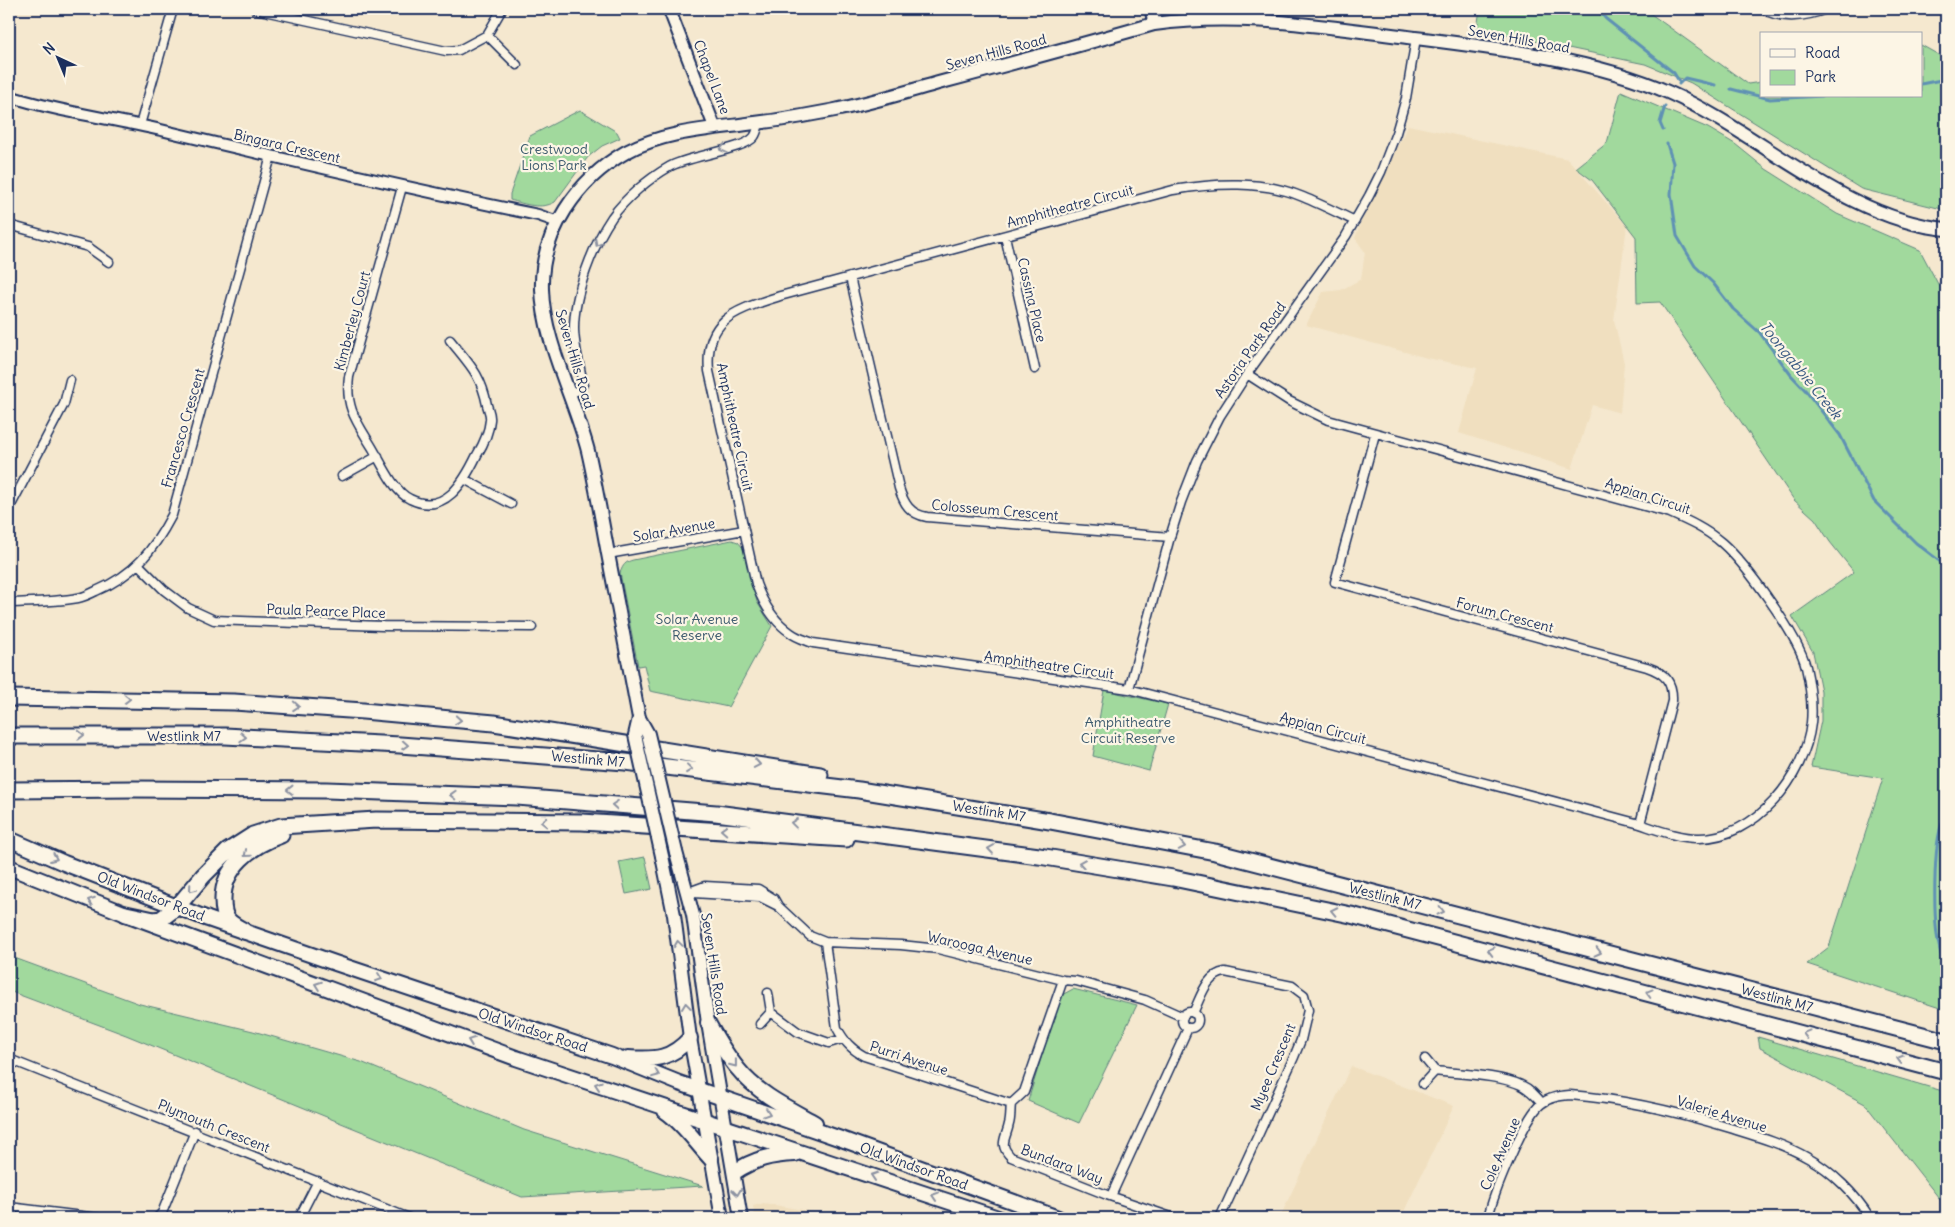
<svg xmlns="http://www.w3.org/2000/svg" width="1955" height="1227" font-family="Delius,sans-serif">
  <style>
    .built { fill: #f0dfbf }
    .green { fill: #a1d99d; stroke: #5e847e }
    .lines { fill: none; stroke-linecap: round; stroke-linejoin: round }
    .stream { stroke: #5f91b4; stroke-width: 3 }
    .minor-casing { stroke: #1b2f5e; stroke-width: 11 }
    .tertiary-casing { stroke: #1b2f5e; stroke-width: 14 }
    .secondary-casing { stroke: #1b2f5e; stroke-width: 15 }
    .primary-casing { stroke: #1b2f5e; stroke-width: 16 }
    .trunk-casing { stroke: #1b2f5e; stroke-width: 18 }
    .motorway-casing { stroke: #1b2f5e; stroke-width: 19 }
    .minor { stroke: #fcf5e5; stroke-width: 8 }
    .tertiary { stroke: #fcf5e5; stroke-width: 10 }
    .secondary { stroke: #fcf5e5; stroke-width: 11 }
    .primary { stroke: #fcf5e5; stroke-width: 12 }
    .trunk { stroke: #fcf5e5; stroke-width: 14 }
    .motorway { stroke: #fcf5e5; stroke-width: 15 }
    .primary-bridge-casing { stroke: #1b2f5e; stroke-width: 16; stroke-linecap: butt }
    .primary-bridge { stroke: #fcf5e5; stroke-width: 12 }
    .oneway { stroke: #8c92a2 }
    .labels { text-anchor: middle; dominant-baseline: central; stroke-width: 4.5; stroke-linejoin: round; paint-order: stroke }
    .street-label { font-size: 14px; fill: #1b2f5e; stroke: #fcf5e5 }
    .park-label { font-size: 14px; fill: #3c5a6e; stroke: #fcf5e5 }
    .water-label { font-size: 15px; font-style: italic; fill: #375882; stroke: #fcf5e5 }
  </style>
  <rect width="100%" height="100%" fill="#f5e8cf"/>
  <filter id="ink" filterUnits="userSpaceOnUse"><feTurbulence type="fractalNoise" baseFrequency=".02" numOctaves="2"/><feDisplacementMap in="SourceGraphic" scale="10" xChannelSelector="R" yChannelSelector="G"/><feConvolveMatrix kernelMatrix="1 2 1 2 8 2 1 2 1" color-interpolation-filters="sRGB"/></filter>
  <g filter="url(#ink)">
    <path class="built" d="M1408,125L1568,159L1627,226L1614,320L1624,363L1620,413L1592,405L1572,469L1459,433L1477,368L1427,358L1306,325L1323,292L1341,290L1361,279L1365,252L1355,238L1362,219Z
      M1351,1066L1454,1106L1401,1218H1277L1281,1215Z
      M764,1203L808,1211L836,1218H755L753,1206Z"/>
    <path class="green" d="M1480,9H1644L1748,84L1761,82V96H1921V45L1946,59V210L1861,189L1691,83L1645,64L1477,29Z
      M1621,91L1708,128L1735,144L1766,169L1837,214L1920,250L1938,284L1946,280V1010L1807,964L1829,947L1883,778L1811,767L1821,721V691L1813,652L1792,616L1854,572L1830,542L1815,519L1794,500L1660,302L1637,303L1636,237L1592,180L1576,168L1607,143Z
      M580,110L617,132L620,138L602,146L588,157L555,202C541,210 525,204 510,200V194L530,136Z
      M732,540L738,542L743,548L757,602L772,626L728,707L650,691L644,665L638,666L620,573C623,565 625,562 633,560Z
      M1104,690L1168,704L1149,771L1093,756Z
      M645,857L652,889L626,894L619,862Z
      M9,956L140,1004L253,1031L361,1062L524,1130L703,1186L522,1197L126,1035L9,991Z
      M1073,989L1137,1005L1079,1123L1028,1101L1060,996Z
      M1758,1037L1946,1092V1207L1865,1104L1760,1048Z"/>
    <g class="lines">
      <path class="stream" d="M1597,9L1606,19L1674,73L1680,83
        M1679,84L1685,78L1715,85
        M1921,84L1946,79
        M1731,89L1770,99L1822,96
        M1663,130L1660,123L1665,106
        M1667,144L1673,163L1671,194L1677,236L1695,266L1713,283L1733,309L1760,333L1791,375L1806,391L1840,435L1874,501L1916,543L1946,566
        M1946,816C1932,834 1934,911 1937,935C1939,948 1943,961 1946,974"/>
      <g class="minor-casing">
        <path id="minor" d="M255,9L446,51L459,50L487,35L502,9
          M1763,9C1782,20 1806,17 1826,9
          M487,35L517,65
          M9,112L12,97
          M140,125L173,9
          M402,187L349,377C345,408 357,422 372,447C381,462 394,492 410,499C445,516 464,482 477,455C483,445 489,432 490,420C491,415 488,409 487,405C481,374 469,364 450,340
          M9,225L88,247L109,262
          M1005,236L1035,369
          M850,277L899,488C904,504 910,514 927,517L1170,537
          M1247,374L1289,401L1328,420L1670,513C1688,521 1706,529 1722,543C1746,564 1799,637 1806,667C1810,685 1813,705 1811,723C1805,777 1755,839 1698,838C1678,838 1658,830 1640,824L1129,689L813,643C806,640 797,638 791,633C774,622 763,603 756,584L709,371C704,317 738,310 780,296L1173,190C1215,183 1262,180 1303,197C1320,204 1338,213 1355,221
          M570,393L580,390L583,384C580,366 574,346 574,328C574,294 593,245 612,217C626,198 648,179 669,167C687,156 744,150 754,137C757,133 758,127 759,123
          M1375,434L1335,582L1647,667C1665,673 1673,682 1672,701L1640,824
          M342,476L378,456
          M464,479L511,504
          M9,509L64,404L70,380
          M608,554L744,530
          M139,565L164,590L188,608L214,620L383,626L532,627
          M9,603C32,602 55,602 78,598C84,597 90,594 96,591C134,575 153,551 172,515L271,156
          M1129,689L1170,537L1181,502L1197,461L1220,416L1247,374L1346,236L1369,196L1381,172L1396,133L1406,98L1416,38
          M686,893L705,886L758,889L774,899L778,906L810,936L825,942L901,945L938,949L1063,980L1076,981L1145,1000L1183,1017
          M693,893L760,897L778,906
          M825,942L837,1028C844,1041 851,1049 864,1056L1011,1104
          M1063,980L1024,1092L1011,1104C1010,1110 1011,1118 1009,1124C1006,1139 998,1144 1011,1157L1107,1195L1174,1218
          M1182 1020a8 8 0 1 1 16 0a8 8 0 1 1-16 0Z
          M771,1012L798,1032L829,1043L842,1039
          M1193,1013C1201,997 1206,975 1225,972L1292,986L1304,995L1308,1010L1301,1040L1294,1057L1220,1218
          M760,1024L771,1012L768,993
          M9,1059L409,1218
          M1435,1071C1459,1074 1500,1075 1521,1085C1530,1089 1536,1096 1542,1103
          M1423,1084L1435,1071L1425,1059
          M1111,1196L1188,1028
          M9,1207L98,1218
          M157,1218L162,1213L195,1131
          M299,1218L318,1181
          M1488,1218C1493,1195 1524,1118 1541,1104C1549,1097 1560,1096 1570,1095C1624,1099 1678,1112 1730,1128C1756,1136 1784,1144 1808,1158C1832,1171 1856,1195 1870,1218"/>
      </g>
      <g class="tertiary-casing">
        <path id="tertiary" d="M9,96C58,112 110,118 161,130C286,160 412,189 538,215L558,222"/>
      </g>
      <g class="secondary-casing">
        <path id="secondary" d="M669,9L715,128
          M1151,9L1154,24"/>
      </g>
      <g class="primary-casing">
        <path id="primary" d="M639,718C629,665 619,612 609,559C602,522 596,486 588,451C575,400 543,340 542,289C540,233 578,179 626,152C664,131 712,129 755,123C782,120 809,115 835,110C871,103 906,92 942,82C1013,63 1084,44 1154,24C1237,12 1318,26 1400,36C1486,47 1592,58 1670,93C1760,133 1846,220 1946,229
          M676,852L693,915L708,1023L741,1218
          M662,856L674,915L690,1038L722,1218"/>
      </g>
      <g class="trunk-casing">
        <path id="trunk" d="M9,839L64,863L208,919L335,963L612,1056L679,1083L844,1140L1058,1218
          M9,867L126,914L516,1058L998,1218
          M708,1023C717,1039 726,1055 738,1069C758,1094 788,1108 815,1123
          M628,1058C656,1060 671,1059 690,1038
          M665,1111C683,1123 696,1143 711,1159
          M735,1172C754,1159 771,1155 795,1154"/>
      </g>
      <g class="motorway-casing">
        <path id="motorway" d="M9,698L234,702L363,711L494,723L820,775
          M9,736H225L400,745L625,762L859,790L1050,821L1215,852L1946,1041
          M9,790L134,789L327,790L517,797L716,813L1039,856L1173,878L1351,915L1946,1072
          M126,914L154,920L161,919L177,907L203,876L228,851L253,835L281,826L376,820L582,822L846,839
          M244,931C239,928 232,925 228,920C224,915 223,908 223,901C222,867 252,845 281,835"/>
      </g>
      <use href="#minor" class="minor"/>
      <use href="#tertiary" class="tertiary"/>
      <use href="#secondary" class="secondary"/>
      <use href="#primary" class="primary"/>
      <use href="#trunk" class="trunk"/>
      <use href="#motorway" class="motorway"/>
      <g class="primary-bridge-casing">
        <path id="primary-bridge" d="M639,718L635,735L662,856
          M639,718L648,734L676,852"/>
      </g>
      <use href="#primary-bridge" class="primary-bridge"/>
    </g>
    <defs><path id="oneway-chevron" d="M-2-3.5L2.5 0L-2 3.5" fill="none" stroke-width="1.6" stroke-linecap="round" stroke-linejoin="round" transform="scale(1.25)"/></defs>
    <g class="oneway">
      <use href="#oneway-chevron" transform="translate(723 149) rotate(166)"/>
      <use href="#oneway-chevron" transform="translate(598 243) rotate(118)"/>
      <use href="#oneway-chevron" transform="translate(127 699) rotate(1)"/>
      <use href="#oneway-chevron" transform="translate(296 706) rotate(4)"/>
      <use href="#oneway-chevron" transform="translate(458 720) rotate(5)"/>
      <use href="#oneway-chevron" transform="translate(81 735)"/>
      <use href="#oneway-chevron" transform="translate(243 737) rotate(3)"/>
      <use href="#oneway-chevron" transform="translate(405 745) rotate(4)"/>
      <use href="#oneway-chevron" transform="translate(757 764) rotate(10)"/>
      <use href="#oneway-chevron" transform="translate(689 769) rotate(6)"/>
      <use href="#oneway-chevron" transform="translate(290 790) rotate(-180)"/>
      <use href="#oneway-chevron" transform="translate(453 795) rotate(-178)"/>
      <use href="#oneway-chevron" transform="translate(615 805) rotate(-175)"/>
      <use href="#oneway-chevron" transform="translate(544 822) rotate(-179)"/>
      <use href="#oneway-chevron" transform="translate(794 823) rotate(-173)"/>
      <use href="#oneway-chevron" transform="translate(724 830) rotate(-177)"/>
      <use href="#oneway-chevron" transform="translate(1182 846) rotate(11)"/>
      <use href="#oneway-chevron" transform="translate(991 849) rotate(-172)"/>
      <use href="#oneway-chevron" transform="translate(247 854) rotate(140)"/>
      <use href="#oneway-chevron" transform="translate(54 858) rotate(23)"/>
      <use href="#oneway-chevron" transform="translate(1082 863) rotate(-171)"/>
      <use href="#oneway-chevron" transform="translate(192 889) rotate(130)"/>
      <use href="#oneway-chevron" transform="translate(91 901) rotate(-159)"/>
      <use href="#oneway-chevron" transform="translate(1334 911) rotate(-168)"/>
      <use href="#oneway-chevron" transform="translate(1441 911) rotate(14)"/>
      <use href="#oneway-chevron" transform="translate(678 944) rotate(-98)"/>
      <use href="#oneway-chevron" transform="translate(1491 951) rotate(-165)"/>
      <use href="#oneway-chevron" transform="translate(1598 952) rotate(14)"/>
      <use href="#oneway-chevron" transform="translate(379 978) rotate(19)"/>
      <use href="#oneway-chevron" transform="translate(318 985) rotate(-160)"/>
      <use href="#oneway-chevron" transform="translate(1649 993) rotate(-165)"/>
      <use href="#oneway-chevron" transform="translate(686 1006) rotate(-97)"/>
      <use href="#oneway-chevron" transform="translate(1806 1034) rotate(-165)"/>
      <use href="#oneway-chevron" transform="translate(471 1041) rotate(-159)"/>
      <use href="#oneway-chevron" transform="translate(1900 1059) rotate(-164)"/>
      <use href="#oneway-chevron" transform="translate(734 1064) rotate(52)"/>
      <use href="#oneway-chevron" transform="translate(656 1074) rotate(22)"/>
      <use href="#oneway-chevron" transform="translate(598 1085) rotate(-162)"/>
      <use href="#oneway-chevron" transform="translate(767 1113) rotate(19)"/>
      <use href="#oneway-chevron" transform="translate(874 1176) rotate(-162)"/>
      <use href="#oneway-chevron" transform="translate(737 1192) rotate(82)"/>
      <use href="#oneway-chevron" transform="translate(935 1196) rotate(-162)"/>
    </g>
  </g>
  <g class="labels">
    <g class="street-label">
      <text transform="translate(1519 39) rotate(10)">Seven Hills Road</text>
      <text transform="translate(996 52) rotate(-15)">Seven Hills Road</text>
      <text transform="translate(712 77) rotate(69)">Chapel Lane</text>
      <text transform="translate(287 146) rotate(13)">Bingara Crescent</text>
      <text transform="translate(1070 206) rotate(-15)">Amphitheatre Circuit</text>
      <text transform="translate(1032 300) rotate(77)">Cassina Place</text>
      <text transform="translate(352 321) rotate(-75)">Kimberley Court</text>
      <text transform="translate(1250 350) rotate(-55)">Astoria Park Road</text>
      <text transform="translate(575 359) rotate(73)">Seven Hills Road</text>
      <text transform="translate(735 427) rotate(78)">Amphitheatre Circuit</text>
      <text transform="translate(183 428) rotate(-74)">Francesco Crescent</text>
      <text transform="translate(1648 496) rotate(18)">Appian Circuit</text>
      <text transform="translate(995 510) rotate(5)">Colosseum Crescent</text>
      <text transform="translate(674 530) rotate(-10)">Solar Avenue</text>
      <text transform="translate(326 611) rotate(2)">Paula Pearce Place</text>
      <text transform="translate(1505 615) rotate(15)">Forum Crescent</text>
      <text transform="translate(1049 665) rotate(8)">Amphitheatre Circuit</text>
      <text transform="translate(1323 728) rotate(15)">Appian Circuit</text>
      <text x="184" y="736">Westlink M7</text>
      <text transform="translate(588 759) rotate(5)">Westlink M7</text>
      <text transform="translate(989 811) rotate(9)">Westlink M7</text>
      <text transform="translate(151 896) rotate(21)">Old Windsor Road</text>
      <text transform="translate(1385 896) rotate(14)">Westlink M7</text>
      <text transform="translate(980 948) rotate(13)">Warooga Avenue</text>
      <text transform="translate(714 964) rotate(81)">Seven Hills Road</text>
      <text transform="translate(1777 998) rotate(15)">Westlink M7</text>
      <text transform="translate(533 1030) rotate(18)">Old Windsor Road</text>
      <text transform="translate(909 1058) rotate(18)">Purri Avenue</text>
      <text transform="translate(1273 1067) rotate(-67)">Myee Crescent</text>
      <text transform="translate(1722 1114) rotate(17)">Valerie Avenue</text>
      <text transform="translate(214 1126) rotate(22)">Plymouth Crescent</text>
      <text transform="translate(1500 1154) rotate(-66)">Cole Avenue</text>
      <text transform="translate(1062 1164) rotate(21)">Bundara Way</text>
      <text transform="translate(914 1166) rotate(20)">Old Windsor Road</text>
    </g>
    <g class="park-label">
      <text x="554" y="149">Crestwood<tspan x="554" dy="16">Lions Park</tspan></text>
      <text x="697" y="619">Solar Avenue<tspan x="697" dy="16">Reserve</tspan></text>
      <text x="1128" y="722">Amphitheatre<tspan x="1128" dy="16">Circuit Reserve</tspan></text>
    </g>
    <g class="water-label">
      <text transform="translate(1801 370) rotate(51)">Toongabbie Creek</text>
    </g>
  </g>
  <rect width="1955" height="1227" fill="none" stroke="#fcf5e5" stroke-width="30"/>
  <rect x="15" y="15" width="1925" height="1197" fill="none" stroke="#1b2f5e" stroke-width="2" filter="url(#ink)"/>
  <rect x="1760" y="32" width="162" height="65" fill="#fcf5e5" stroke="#a2a6af"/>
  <rect x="1770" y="49" width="25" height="8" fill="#fcf5e5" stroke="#a2a6af"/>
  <text x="1805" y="58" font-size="15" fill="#1b2f5e">Road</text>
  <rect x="1770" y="70" width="25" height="15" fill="#a1d99d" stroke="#a2a6af"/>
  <text x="1805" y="82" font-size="15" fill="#1b2f5e">Park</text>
  <g transform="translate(58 58) rotate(316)" stroke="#fcf5e5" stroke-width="4" paint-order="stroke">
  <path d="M0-4L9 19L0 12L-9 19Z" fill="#1b2f5e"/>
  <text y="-8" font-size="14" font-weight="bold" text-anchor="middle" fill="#1b2f5e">N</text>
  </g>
</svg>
